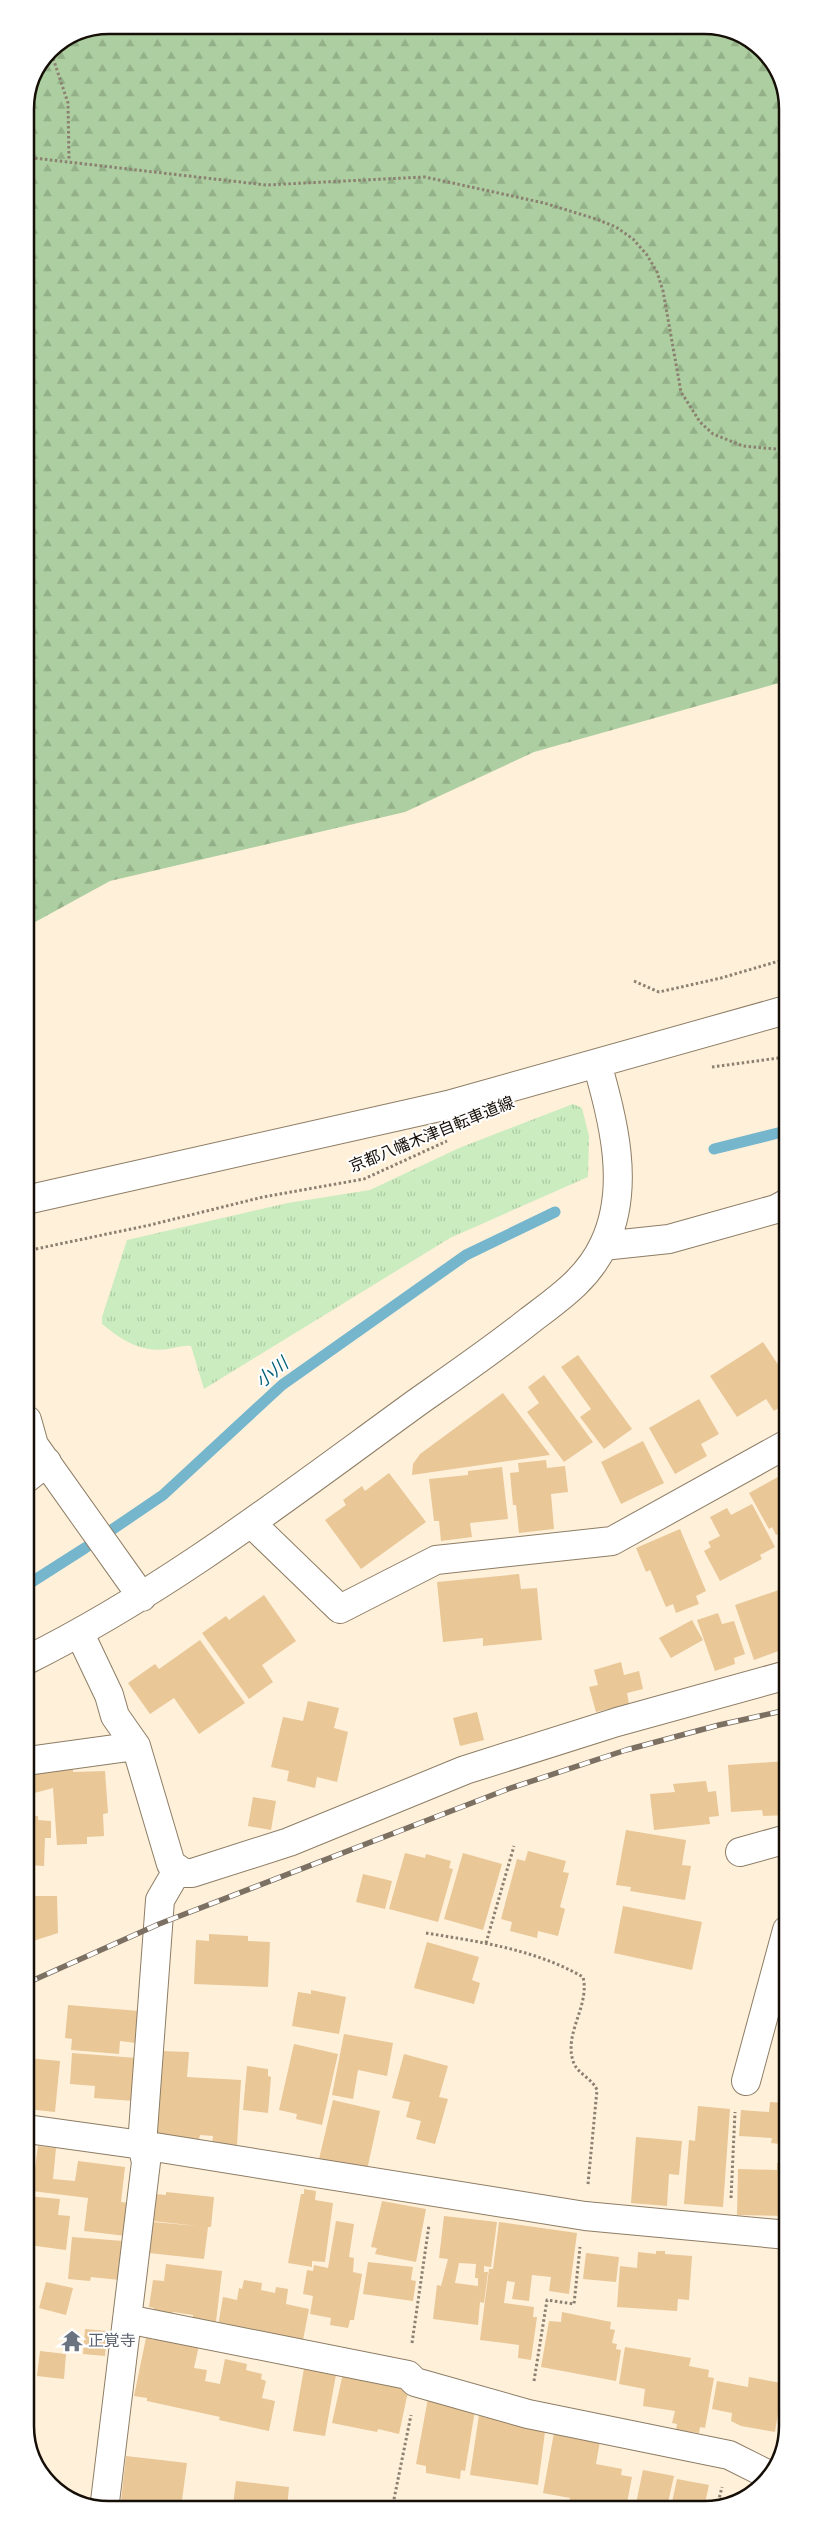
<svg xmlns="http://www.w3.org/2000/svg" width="813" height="2535" font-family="'Sofia Sans Condensed','Noto Sans JP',sans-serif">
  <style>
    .grass { fill: url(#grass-tufts) }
    .forest { fill: url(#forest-firs) }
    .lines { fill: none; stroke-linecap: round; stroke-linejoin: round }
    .stream { stroke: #75b6cc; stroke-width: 11 }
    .building { fill: #e9c797; fill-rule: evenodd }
    .street-casing { stroke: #8d7d65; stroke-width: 30 }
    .path { stroke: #8b8071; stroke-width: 3; stroke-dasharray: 2.5 2.5; stroke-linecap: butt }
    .street { stroke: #fff; stroke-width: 28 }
    .rail-casing { stroke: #7b7062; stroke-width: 5.5 }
    .rail { stroke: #fff; stroke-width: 4; stroke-dasharray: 11; stroke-linecap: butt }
    .labels { text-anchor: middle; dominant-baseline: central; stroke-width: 4; stroke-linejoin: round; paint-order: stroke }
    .street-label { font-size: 16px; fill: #160f07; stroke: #fff }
    .worship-label { font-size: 16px; fill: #5b616d; stroke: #fff; text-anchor: start }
    .water-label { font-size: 18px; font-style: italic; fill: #046178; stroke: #fff }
    .rim { fill: none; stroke: #160f07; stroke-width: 2.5 }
  </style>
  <defs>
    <pattern id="grass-tufts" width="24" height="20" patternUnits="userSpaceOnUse" patternTransform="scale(1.25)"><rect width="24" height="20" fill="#caecbe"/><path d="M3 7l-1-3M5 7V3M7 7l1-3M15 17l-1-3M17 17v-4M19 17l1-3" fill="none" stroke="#adc9a2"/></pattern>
    <pattern id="forest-firs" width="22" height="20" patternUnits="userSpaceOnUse" patternTransform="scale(1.25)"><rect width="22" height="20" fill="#accea0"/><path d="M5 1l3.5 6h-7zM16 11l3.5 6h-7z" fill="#93b088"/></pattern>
  </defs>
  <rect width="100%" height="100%" fill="#fff0da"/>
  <path class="grass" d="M573,1104L582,1108L589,1136L588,1177L450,1238L204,1389L191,1346C182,1345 176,1348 168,1349C140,1353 122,1340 102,1324V1317L127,1240L288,1203L370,1190L459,1148Z"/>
  <path class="forest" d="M710,25L759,45L785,87L786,681L534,752L405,812L110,881L26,927L25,103L50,49L77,31Z"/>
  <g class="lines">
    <path class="stream" d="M714,1149L786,1131
      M27,1585L85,1548L163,1495L282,1385L466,1255L555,1212"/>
  </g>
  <path class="building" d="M763,1342L787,1378V1402L774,1411L766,1399L737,1417L710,1376Z
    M578,1355L632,1429L604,1449L580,1417L591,1409L561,1367Z
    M544,1375L593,1442L564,1462L527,1412L539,1403L528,1387Z
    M503,1393L550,1455L412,1475L413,1464L420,1454Z
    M699,1399L719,1434L701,1444L707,1456L675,1474L649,1428Z
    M643,1441L664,1483L621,1504L601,1462Z
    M546,1460L547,1468L565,1466L568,1492L551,1494L554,1529L519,1533L516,1505H513L510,1473L519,1472L518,1463Z
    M502,1467L508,1519L470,1523L472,1537L441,1541L439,1521H434L429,1479L468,1475V1471Z
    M787,1472V1529L776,1535L772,1527L769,1529L749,1493Z
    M389,1473L426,1522L361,1569L325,1520L346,1505L343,1500L362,1486L365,1491Z
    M752,1504L775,1547L760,1555L762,1559L720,1581L704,1551L711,1547L708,1542L720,1536L710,1517L727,1508L731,1515Z
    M680,1529L706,1591L696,1596L699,1604L676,1613L673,1604L666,1607L650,1570L646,1572L636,1548Z
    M519,1574L521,1589L537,1588L542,1640L483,1646V1638L443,1642L437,1582Z
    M779,1590L787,1612L784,1616L787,1625V1648L754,1660L735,1605Z
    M264,1595L296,1641L262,1665L273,1682L249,1699L202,1633L226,1616L229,1620Z
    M718,1613L722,1624L734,1621L745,1654L734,1658L735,1664L715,1671L697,1620Z
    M692,1620L703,1640L671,1658L659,1638Z
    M200,1640L245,1703L199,1734L174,1698L150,1714L128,1683L155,1664L159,1669Z
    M621,1662L624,1675L639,1671L643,1689L627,1693L629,1704L596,1712L589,1687L598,1685L594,1670Z
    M308,1701L339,1708L334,1728L348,1732L337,1782L317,1777L315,1788L287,1781L289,1771L271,1767L283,1717L303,1721Z
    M477,1712L484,1740L460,1746L453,1718Z
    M787,1761V1815L763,1816L762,1810L731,1812L728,1765Z
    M73,1769V1772L105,1771L108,1813L103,1814L104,1836L87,1837V1844L57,1845L53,1788L27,1795V1775Z
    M706,1781L708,1792L716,1791L719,1816L709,1817L710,1824L654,1830L650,1794L675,1792L673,1784Z
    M253,1797L276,1801L271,1830L248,1826Z
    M27,1816H38V1820L51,1821V1838H45L44,1866L27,1865Z
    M626,1830L686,1840L682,1865L691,1866L685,1900L630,1891L631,1887L616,1885Z
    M528,1851L566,1861L563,1872L569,1873L560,1907L565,1909L558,1936L538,1931L537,1938L510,1931L512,1922L501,1919L517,1859L525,1861Z
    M405,1853L425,1858L426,1854L451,1861L449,1868L453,1869L438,1922L389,1909Z
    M463,1853L502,1864L483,1930L444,1919Z
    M363,1874L392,1881L385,1909L356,1902Z
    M27,1896H57L58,1933L27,1943Z
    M623,1906L702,1922L692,1970L614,1953Z
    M209,1934L248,1936V1941L270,1942L268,1987L194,1984L196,1940L209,1941Z
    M427,1942L479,1957L472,1980L480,1983L474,2004L414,1988Z
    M311,1990L346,1997L339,2034L292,2026L298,1992L311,1994Z
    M68,2005L139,2011L136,2043L120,2041L119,2054L71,2050L72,2039L65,2038Z
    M344,2034L393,2043L387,2076L358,2070L353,2099L332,2095Z
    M294,2044L338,2054L322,2125L296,2119L297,2114L279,2110Z
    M161,2051L189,2052L187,2077L241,2080L237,2145L212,2143L213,2136L200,2135L199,2139L155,2136Z
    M72,2053L137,2058L134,2101L94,2098L95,2086L70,2084Z
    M404,2054L448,2066L439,2097L448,2099L435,2144L416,2139L421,2121L406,2117L410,2102L392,2098Z
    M28,2058L60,2061L55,2112L27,2109Z
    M247,2066L268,2069V2076L271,2077L268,2113L243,2110Z
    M333,2100L380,2111L367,2170L319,2159Z
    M770,2102L788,2103V2145L771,2143L772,2138L739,2136L741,2110L769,2112Z
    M698,2106L730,2109L723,2207L684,2204L689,2140L695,2141Z
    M636,2137L682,2141L679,2175L669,2174L667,2206L631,2203Z
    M38,2146L56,2148L53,2179L75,2181L78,2161L125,2167L121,2202L130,2203L126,2236L84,2231L88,2198L32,2191Z
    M777,2163H788V2216L737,2215L738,2169L777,2170Z
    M304,2189L316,2191L315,2200L333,2203L325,2262L312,2261V2267L288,2263L301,2194H304Z
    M166,2192L214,2197L211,2227H208L204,2259L149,2253L152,2222L199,2226L152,2221L155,2194L166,2195Z
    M27,2196L60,2199L58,2215L70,2216L66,2250L28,2245Z
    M382,2201L426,2209L416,2262L375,2254L377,2248L371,2247Z
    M444,2216L497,2222L491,2267L484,2266V2272H488L484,2303L480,2302L478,2325L433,2319L437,2285L441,2286L448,2259L439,2258ZM459,2263L476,2264L475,2278H478V2286L455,2283Z
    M336,2221L354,2224L349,2257L354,2258L353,2272L362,2274L354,2320H350L348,2328L330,2325L331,2318L310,2314L313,2296L303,2294L307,2270L313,2271L314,2265L328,2268Z
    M499,2222L577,2233L569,2294L549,2291L551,2277L532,2275L529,2301L512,2299L515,2282L507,2281L504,2303L534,2307L533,2317H537L531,2360L518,2358L519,2345L480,2340L489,2269H493Z
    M72,2237L123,2241L120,2280L91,2277L90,2281L68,2279Z
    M656,2251H665V2254L692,2256L689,2300L678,2299L677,2311L617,2307L620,2266L637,2268L638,2252L656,2254Z
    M586,2253L619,2257L616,2282L583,2279Z
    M368,2262L413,2267L411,2280L416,2281L413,2301L363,2294Z
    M166,2264L222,2271L216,2322L193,2319V2315L173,2312L172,2316L153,2314L154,2308L149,2307L153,2280L164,2281Z
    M244,2280L262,2283L261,2290L275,2293L276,2287L288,2289L286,2304L309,2309L303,2340L218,2326L223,2297L237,2300L239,2288L242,2289Z
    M46,2282L73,2288L66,2315L39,2308Z
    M562,2312L611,2322L610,2329L615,2330L612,2343L617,2344L616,2349L621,2350L616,2381L541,2367L549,2321L561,2322Z
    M85,2329L107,2331L105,2356L83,2354Z
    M156,2332L200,2341L194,2368L207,2370L205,2381L220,2384L225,2359L247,2364L246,2370L262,2374L261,2379L266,2381L262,2398L275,2401L269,2431L219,2420L220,2417L147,2401V2398L134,2396L146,2338L154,2340Z
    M625,2347L691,2358L689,2366L709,2370L708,2377L714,2378L705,2428L700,2427L699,2433L676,2430L677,2424L672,2423L675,2411L643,2406L645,2389L619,2384Z
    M40,2351L66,2354L64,2379L37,2376Z
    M305,2363L337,2369L325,2436L293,2431Z
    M343,2373L409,2387L399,2434L378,2429L377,2432L332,2423Z
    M749,2377L781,2383V2387L787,2389L782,2414L778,2413L775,2432L741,2426L731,2421L732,2413L712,2409L717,2381L748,2387Z
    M428,2398L476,2404L465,2471L461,2470L460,2479L426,2473V2466L416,2464Z
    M479,2415L543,2424L542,2432H545L538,2485L470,2475Z
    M555,2427L600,2441L596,2464L622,2469L621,2475L632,2477L626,2508L569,2506L570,2498L543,2493Z
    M126,2456L187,2463L182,2500L233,2506L236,2481L289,2487L287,2509L120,2510Z
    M643,2470L674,2476L667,2507L635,2508Z
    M677,2479L709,2485L704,2507H671Z"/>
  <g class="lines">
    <g class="street-casing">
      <path id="street" d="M26,1200L448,1105L786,1010
        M603,1246L669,1239L776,1209L787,1203
        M27,1420L34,1445L142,1597
        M27,1478L47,1462
        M251,1523L340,1609L436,1560L612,1541L787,1444
        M80,1634L109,1695L115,1716L136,1746L171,1864L184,1873H192L289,1842L465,1770L617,1722L787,1675
        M27,1660C168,1590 292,1493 419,1401C456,1375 494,1349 529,1321C558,1299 588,1279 604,1244C631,1187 613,1121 597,1063
        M27,1761L136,1746
        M740,1852L787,1839
        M178,1869L160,1900L142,2145L585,2216L788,2235
        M746,2081L787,1930
        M27,2129L142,2145L146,2162L104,2510
        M127,2319L408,2375L415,2382L528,2414L729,2455L771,2476"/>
    </g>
    <path class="path" d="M50,49L68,103L69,160
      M25,157L266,185L425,177L544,203L596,219L616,227L633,239L647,255L657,272L663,291L681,392L700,422L713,434L743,446L786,450
      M634,981L659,992L721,978L786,959
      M712,1067L786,1057
      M26,1251L150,1225L263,1197L364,1179L447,1141
      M426,1933C480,1942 534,1949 583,1977C590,2006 564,2032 573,2061C577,2074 592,2078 597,2090L588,2184
      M486,1943L514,1846
      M731,2198L735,2112
      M412,2343L429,2225
      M534,2381L547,2300L574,2304L580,2247
      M717,2507L722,2487
      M392,2509L411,2415"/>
    <use href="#street" class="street"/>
    <g class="rail-casing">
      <path id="rail" d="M27,1983L159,1924L508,1789L626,1750L719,1725L787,1710"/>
    </g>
    <use href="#rail" class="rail"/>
  </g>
  <defs>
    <g id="temple-bare" transform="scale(1.725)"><path d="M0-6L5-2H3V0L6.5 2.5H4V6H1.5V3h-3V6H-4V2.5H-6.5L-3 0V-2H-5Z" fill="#6b7280" stroke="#fff" stroke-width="2.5" paint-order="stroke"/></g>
  </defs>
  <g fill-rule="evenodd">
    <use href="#temple-bare" x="72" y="2341"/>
  </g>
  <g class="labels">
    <g class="street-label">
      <text transform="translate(432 1135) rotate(-22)">京都八幡木津自転車道線</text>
    </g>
    <g class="worship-label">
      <text x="88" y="2341">正覚寺</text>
    </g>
    <g class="water-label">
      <text transform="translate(272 1373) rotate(-39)">小川</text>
    </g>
  </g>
  <path d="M0 0H813V2535H0ZM109 34H704A75 75 0 0 1 779 109V2426A75 75 0 0 1 704 2501H109A75 75 0 0 1 34 2426V109A75 75 0 0 1 109 34Z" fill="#fff" fill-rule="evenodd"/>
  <path class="rim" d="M109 34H704A75 75 0 0 1 779 109V2426A75 75 0 0 1 704 2501H109A75 75 0 0 1 34 2426V109A75 75 0 0 1 109 34Z"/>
</svg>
